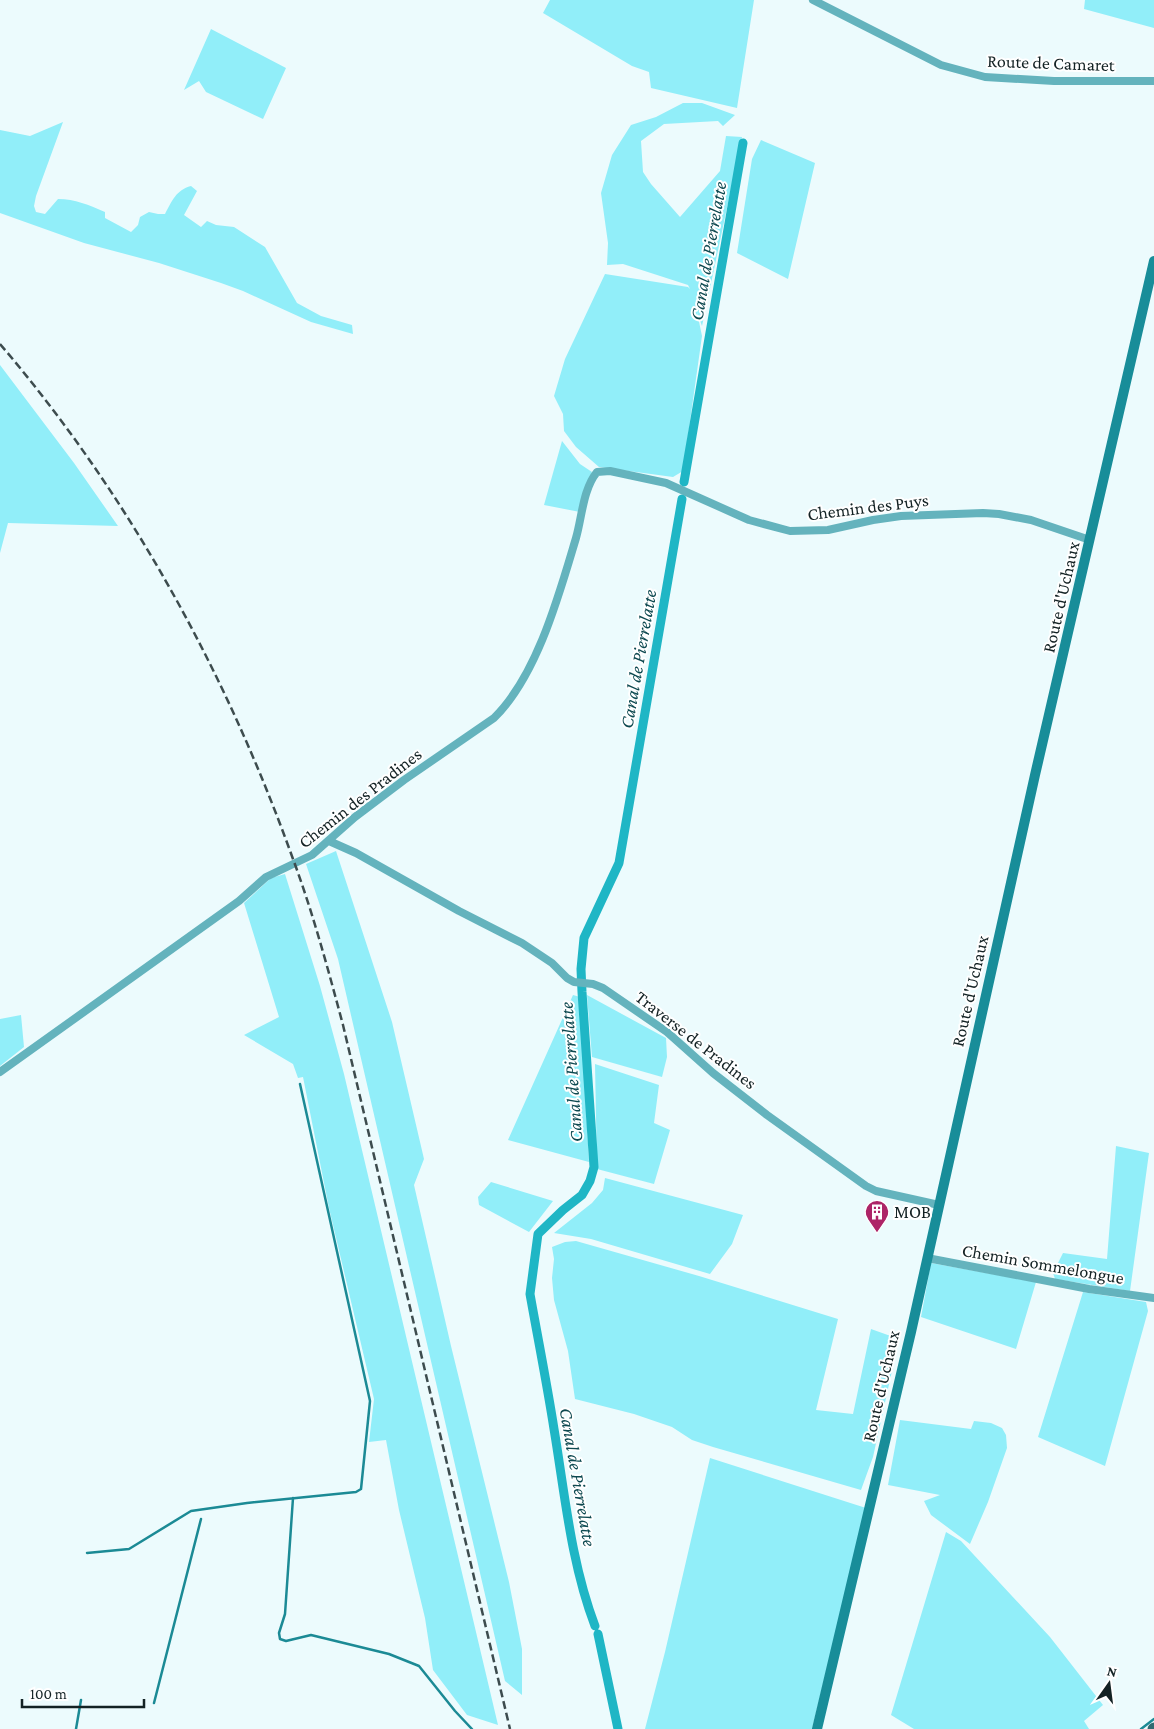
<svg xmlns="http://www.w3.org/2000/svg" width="1154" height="1729" font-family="'Crimson Pro',serif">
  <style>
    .green { fill: #91eef9 }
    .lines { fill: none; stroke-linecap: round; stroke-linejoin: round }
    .stream { stroke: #1b8a95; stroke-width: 2.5 }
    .canal { stroke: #1fb6c5; stroke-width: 9 }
    .street { stroke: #64b3bd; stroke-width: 8 }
    .secondary { stroke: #188d99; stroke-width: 10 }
    .primary { stroke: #326b72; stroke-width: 11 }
    .rail { stroke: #3d4c4e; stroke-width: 2.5; stroke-dasharray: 8 4; stroke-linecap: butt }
    .labels { text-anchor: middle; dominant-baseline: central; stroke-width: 4; stroke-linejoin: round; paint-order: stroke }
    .street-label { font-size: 18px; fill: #132224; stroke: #fff }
    .poi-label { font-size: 18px; fill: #132224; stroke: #fff; text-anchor: start }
    .water-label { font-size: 19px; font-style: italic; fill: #0d4950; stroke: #fff }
  </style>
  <rect width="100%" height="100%" fill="#ecfbfd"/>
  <path class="green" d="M550,0H754L737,108L651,88L649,72L632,66L543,13Z
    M1085,0H1154V28L1084,9Z
    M211,29L286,68L263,119L206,92L199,81L184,90Z
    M683,103H702L735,115L723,126L718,121L664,124L641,141L643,172L651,184L680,217L720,171L726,136L742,137L702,326L697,312L702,336L683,471L673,477L599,467L576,447L564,431L563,414L554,396L565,359L605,274L688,287L690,289L688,285L623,264L607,265L608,243L601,193L612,155L631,125L656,117Z
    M63,122L36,196L34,206L36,212L45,214L58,199C75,199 89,205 105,212V218L131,232L138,225L140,217L149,212L158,214H165C172,201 176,190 191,186L197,191L184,215L201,227L207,221L216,225L234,227L265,247L297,303L321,316L352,325L353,334L311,322L243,291L221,283L159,263L84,243L0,213V130L30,136Z
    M761,140L815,163L788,279L737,253L752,159Z
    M0,365L74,463L118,526L8,523L0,553Z
    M562,441L580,464L592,472L585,488L580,512L544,505Z
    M336,851L392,1022L424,1159L414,1185L451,1346L509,1582L522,1649V1695L505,1681L338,959L306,864Z
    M285,874L320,986L344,1074L498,1725L467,1715L433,1670L425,1618L399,1510L386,1440L369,1442L374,1399L329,1208L303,1077L298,1078L293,1064L244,1035L279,1017L244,903L271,878Z
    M573,995L580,997L589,1162L508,1140Z
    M587,995L666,1038L667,1057L662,1077L592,1057Z
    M21,1015L24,1047L0,1066V1019Z
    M595,1064L659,1085L654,1123L670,1130L654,1184L597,1169Z
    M1116,1146L1149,1153L1130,1291L1055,1279L1053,1273L1063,1253L1107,1259Z
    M605,1178L743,1215L732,1244L710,1274L591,1239L554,1233L592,1203L603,1190Z
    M491,1182L553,1201L529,1232L479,1205L478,1197Z
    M576,1241L699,1276L838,1319L816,1410L853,1414L871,1329L899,1339L873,1457L861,1490L713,1447L692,1440L672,1427L634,1414L575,1399L568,1351L554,1300L552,1278L554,1259L552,1247L565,1242Z
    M931,1263L1036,1282L1016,1349L921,1317Z
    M1083,1292L1146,1302L1148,1311L1105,1466L1038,1437Z
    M900,1420L971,1429L974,1421L991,1423L1002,1428L1006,1435L1007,1448L988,1502L970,1544L931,1515L924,1501L940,1495L888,1485Z
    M710,1458L866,1508L812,1729H645L665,1652Z
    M946,1532L961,1541L1050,1637L1103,1705L1084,1721L1089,1729H914L891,1715Z"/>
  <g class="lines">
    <path class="stream" d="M293,1498L285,1614L279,1633L280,1639L286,1641L311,1635L389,1654L419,1666L455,1711L472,1729
      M87,1553L129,1549L191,1511L247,1503L356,1492L361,1489L370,1401L300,1084
      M154,1703L201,1519
      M76,1729L81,1700
      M1141,1729L1154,1719"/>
    <path class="canal" d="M684,482L743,143
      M595,1626C571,1563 565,1495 554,1429C547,1384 538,1339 530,1294L538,1234L563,1210L582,1195L590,1181L594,1167L582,992L581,969L584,938L619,863L682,499
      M598,1634L618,1729"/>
    <path class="street" d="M813,0L941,65L985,77L1054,81H1154
      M329,841L356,853L459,911L522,943L552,963L567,978L574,982L593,984L603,988L667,1032L713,1073L767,1115L866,1186L876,1191L939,1205
      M0,1072L239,901L266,877L312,855L355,817L404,780L494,718C537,676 559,595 576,538C582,517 583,489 597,472L610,471L666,483L749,520L790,531L828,530L873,520L901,516L983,513L999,514L1031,520L1090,540
      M927,1258L1089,1289L1154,1298"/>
    <path class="secondary" d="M817,1729L911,1332L1035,775L1154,261"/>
    <path class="primary" d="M1153,1729L1154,1728"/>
    <path class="rail" d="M0,344C129,495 226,672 293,859C313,913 328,969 343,1025L510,1729"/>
  </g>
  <defs>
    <g id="building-pin" transform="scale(1.25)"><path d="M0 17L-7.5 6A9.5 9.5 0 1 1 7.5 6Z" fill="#ad2467" stroke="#fff"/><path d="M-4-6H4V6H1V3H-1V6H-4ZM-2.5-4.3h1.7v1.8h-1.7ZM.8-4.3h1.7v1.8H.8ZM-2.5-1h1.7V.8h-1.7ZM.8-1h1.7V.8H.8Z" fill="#fff"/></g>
  </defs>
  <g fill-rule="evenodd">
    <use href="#building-pin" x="877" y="1212"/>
  </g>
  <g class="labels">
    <g class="street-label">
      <text transform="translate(1051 63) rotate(2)">Route de Camaret</text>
      <text transform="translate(868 507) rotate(-7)">Chemin des Puys</text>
      <text transform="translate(1061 597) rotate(-77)">Route d'Uchaux</text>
      <text transform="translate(360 798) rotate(-38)">Chemin des Pradines</text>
      <text transform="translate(970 991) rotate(-77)">Route d'Uchaux</text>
      <text transform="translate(696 1040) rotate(38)">Traverse de Pradines</text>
      <text transform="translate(1043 1264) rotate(10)">Chemin Sommelongue</text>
      <text transform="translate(881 1386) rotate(-77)">Route d'Uchaux</text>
    </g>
    <g class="poi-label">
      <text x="894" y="1212">MOB</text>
    </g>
    <g class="water-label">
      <text transform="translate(708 251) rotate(-80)">Canal de Pierrelatte</text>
      <text transform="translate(638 659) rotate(-80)">Canal de Pierrelatte</text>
      <text transform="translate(571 1072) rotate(-94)">Canal de Pierrelatte</text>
      <text transform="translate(578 1477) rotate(80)">Canal de Pierrelatte</text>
    </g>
  </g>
  <g transform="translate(1109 1684) rotate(14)" stroke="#ffffff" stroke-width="4" paint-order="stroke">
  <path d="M0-4L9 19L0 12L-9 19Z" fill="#132224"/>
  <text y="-8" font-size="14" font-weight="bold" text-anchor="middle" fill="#132224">N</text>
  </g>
  <path d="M22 1699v8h122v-8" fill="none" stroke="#132224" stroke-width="2.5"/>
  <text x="30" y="1699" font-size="15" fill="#132224" stroke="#ffffff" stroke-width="4" paint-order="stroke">100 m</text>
</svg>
